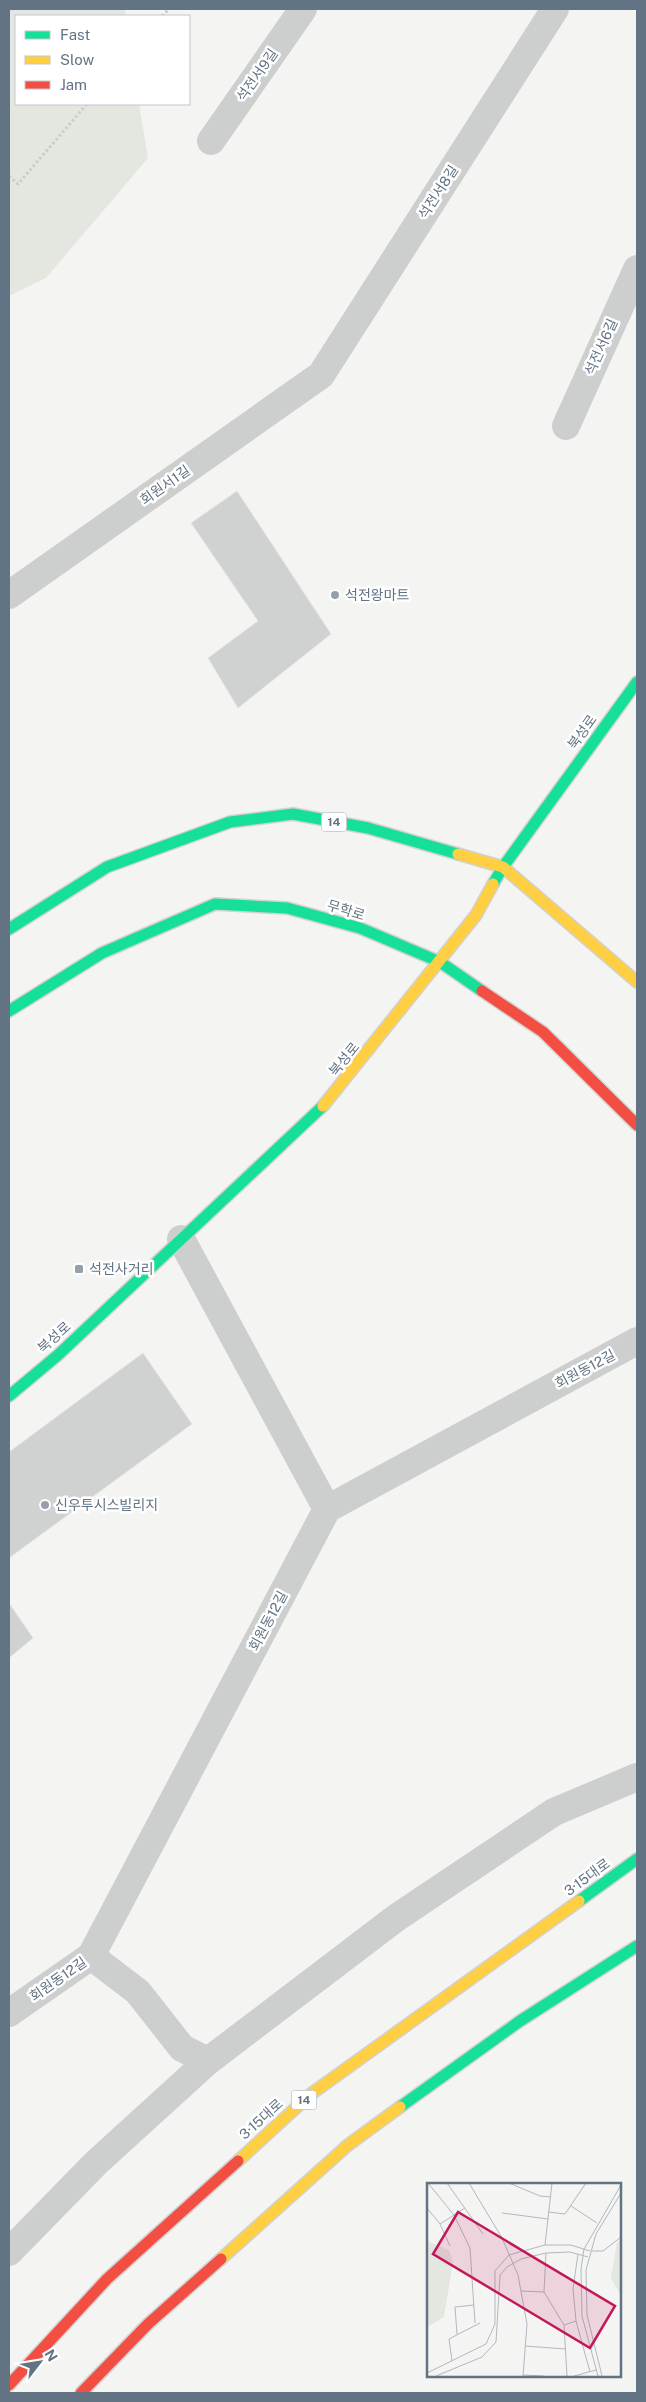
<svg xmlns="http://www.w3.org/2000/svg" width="646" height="2402" font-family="'Public Sans','Noto Sans KR',sans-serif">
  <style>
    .green { fill: #e4e7e0 }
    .building { fill: #d0d1d1; stroke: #e4e4e2 }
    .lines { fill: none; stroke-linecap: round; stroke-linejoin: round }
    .fast-casing { stroke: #d1d2d1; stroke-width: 14 }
    .slow-casing { stroke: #d1d2d1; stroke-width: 14 }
    .jam-casing { stroke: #d1d2d1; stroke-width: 14 }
    .path { stroke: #cbcccc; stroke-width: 3; stroke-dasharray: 2.5 2.5; stroke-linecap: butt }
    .street { stroke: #cdcfcf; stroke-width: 28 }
    .fast { stroke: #16e098; stroke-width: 11 }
    .slow { stroke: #ffcf43; stroke-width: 11 }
    .jam { stroke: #f24e42; stroke-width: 11 }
    .poi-dot { fill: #95a0aa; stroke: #fff; stroke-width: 2 }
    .labels { text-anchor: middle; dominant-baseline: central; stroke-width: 5; stroke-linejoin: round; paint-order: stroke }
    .shield { fill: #fff; stroke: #919da9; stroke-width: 1 }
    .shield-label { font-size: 12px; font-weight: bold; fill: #627384 }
    .street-label { font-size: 14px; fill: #627384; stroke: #fff }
    .poi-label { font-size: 14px; fill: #627384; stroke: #fff; text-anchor: start }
    .inset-road { fill: none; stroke: #b1b8bf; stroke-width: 1 }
    .view { fill: #c2185b; fill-opacity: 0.15; stroke: #c2185b; stroke-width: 2.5 }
    .inset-edge { fill: none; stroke: #627384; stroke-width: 2.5 }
  </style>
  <rect width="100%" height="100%" fill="#f4f4f2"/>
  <path class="green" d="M9,9H125L126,16H16V104H139L148,158L46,278L9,296Z"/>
  <path class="building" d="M237,491L331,634L238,708L208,658L258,621L191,523Z
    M143,1353L192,1424L9,1558V1452Z
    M9,1603L33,1638L9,1658Z"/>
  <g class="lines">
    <g class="fast-casing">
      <path id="fast" d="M493,884L503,867L637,682
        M9,929L107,867L230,822L293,814L368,828L458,854
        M9,1011L102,953L215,904L287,908L360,928L440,962L482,991
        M9,1396L58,1355L323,1106
        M579,1901L637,1859
        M400,2107L520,2021L637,1946"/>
    </g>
    <g class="slow-casing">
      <path id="slow" d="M458,854L503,867L637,982
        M323,1106L476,915L493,884
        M238,2161L311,2094L579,1901
        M221,2259L348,2145L400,2107"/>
    </g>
    <g class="jam-casing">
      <path id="jam" d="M482,991L543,1032L637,1125
        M9,2385L107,2279L238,2161
        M81,2393L148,2324L221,2259"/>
    </g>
    <path class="path" d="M162,16L169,9
      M9,176L18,184L87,104"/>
    <path class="street" d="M211,141L303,9
      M566,426L637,269
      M9,595L321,375L555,9
      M181,1239L327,1509
      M91,1956L138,1992L182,2048L208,2061L396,1918L554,1812L637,1777
      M9,2013L91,1956L327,1509L637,1341
      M9,2252L96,2163L208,2061"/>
    <use href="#fast" class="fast"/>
    <use href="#slow" class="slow"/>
    <use href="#jam" class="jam"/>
  </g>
  <g class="poi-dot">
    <circle cx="335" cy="595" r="5"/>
    <rect x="74" y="1264" width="10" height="10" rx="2.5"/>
    <circle cx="45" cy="1505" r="5"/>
  </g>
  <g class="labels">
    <g class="shield">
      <rect x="321.5" y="812.5" width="25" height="19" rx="4"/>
      <rect x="291.5" y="2090.5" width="25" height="19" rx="4"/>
    </g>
    <g class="shield-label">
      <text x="334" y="822">14</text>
      <text x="304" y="2100">14</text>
    </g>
    <g class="street-label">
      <text transform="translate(257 75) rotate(-55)">석전서9길</text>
      <text transform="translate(438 192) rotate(-57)">석전서8길</text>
      <text transform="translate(601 347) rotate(-66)">석전서6길</text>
      <text transform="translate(165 485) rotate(-35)">회원서1길</text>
      <text transform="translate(582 732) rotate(-54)">북성로</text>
      <text transform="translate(346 910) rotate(17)">무학로</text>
      <text transform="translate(344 1059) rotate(-51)">북성로</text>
      <text transform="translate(54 1337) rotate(-42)">북성로</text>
      <text transform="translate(585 1369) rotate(-28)">회원동12길</text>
      <text transform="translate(268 1621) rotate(-62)">회원동12길</text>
      <text transform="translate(587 1877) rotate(-36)">3·15대로</text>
      <text transform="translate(58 1979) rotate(-35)">회원동12길</text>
      <text transform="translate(261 2119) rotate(-42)">3·15대로</text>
    </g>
    <g class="poi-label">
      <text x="345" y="595">석전왕마트</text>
      <text x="89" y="1269">석전사거리</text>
      <text x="55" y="1505">신우투시스빌리지</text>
    </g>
  </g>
  <g transform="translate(427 2183)">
    <rect width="194" height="194" fill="#f4f4f2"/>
    <path d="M194,57V113L184,95L190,59ZM0,58L22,67L26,79L17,134L0,144Z" fill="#e4e7e0"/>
    <path class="inset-road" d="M1,0L27,32L43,65L48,140M20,0L56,51M42,0L75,55L91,92L100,141L96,193M82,0L113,13L124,14M144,23L170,40M0,25L13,41L23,63M121,29L138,31L159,0M75,30L121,36M13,41L38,25M118,62L125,0M165,68H176L194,54M119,70L117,109L137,142L140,193M94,108L117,109M149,138L163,189M137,142L149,138L146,106L151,71M30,151L28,124L47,122M98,163L139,166M25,178L22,156L53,140M0,190L59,161L68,141V88L82,72L118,62H144L163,68M96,192L117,193M9,193L55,174L69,159L73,92L80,84L94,76L119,70L143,69L161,74M147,193L169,187M171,193L155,133L154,86L157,66L194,2M175,193L160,132L159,87L169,51L194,10"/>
    <path class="view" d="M31,29L188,123L163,165L6,71Z"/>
    <rect width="194" height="194" class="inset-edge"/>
  </g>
  <rect width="646" height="2402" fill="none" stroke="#627384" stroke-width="20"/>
  <rect x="15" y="15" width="175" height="90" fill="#ffffff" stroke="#c0c7ce"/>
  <rect x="25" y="31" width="25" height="8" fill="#16e098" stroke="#c0c7ce"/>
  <text x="60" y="40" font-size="15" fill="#627384">Fast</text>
  <rect x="25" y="56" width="25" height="8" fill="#ffcf43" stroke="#c0c7ce"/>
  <text x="60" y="65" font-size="15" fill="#627384">Slow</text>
  <rect x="25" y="81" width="25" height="8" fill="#f24e42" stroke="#c0c7ce"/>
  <text x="60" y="90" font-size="15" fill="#627384">Jam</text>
  <g transform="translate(40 2362) rotate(59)" stroke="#ffffff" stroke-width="4" paint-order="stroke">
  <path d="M0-4L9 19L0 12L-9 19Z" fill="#627384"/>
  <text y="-8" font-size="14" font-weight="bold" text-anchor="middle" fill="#627384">N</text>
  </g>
</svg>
